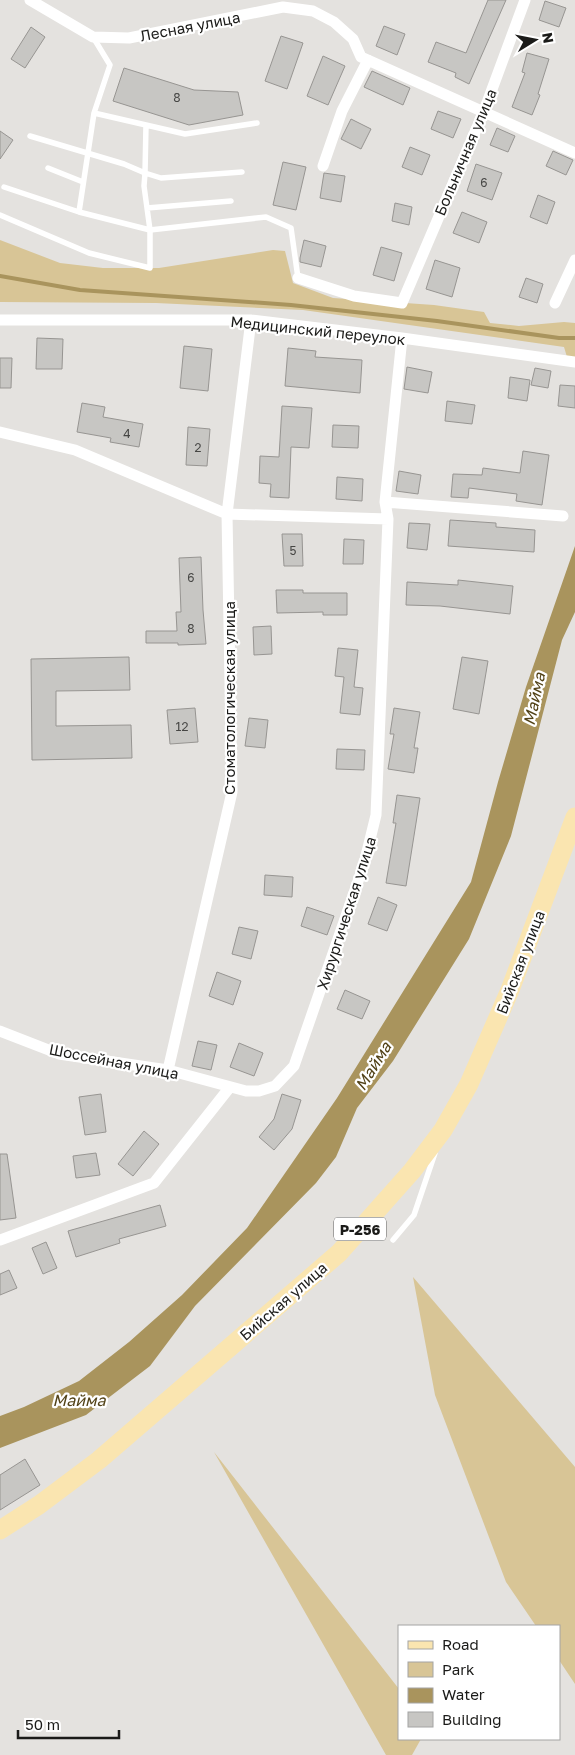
<svg xmlns="http://www.w3.org/2000/svg" width="575" height="1755" font-family="'Golos Text',sans-serif">
  <style>
    .green { fill: #d8c596 }
    .water { fill: #a9945d }
    .lines { fill: none; stroke-linecap: round; stroke-linejoin: round }
    .stream { stroke: #a9945d; stroke-width: 4 }
    .building { fill: #c7c6c3; stroke: #979592 }
    .service { stroke: #fff; stroke-width: 5.5 }
    .minor { stroke: #fff; stroke-width: 11 }
    .primary { stroke: #fae5b0; stroke-width: 19 }
    .labels { text-anchor: middle; dominant-baseline: central; stroke-width: 4.5; stroke-linejoin: round; paint-order: stroke }
    .number-label { font-size: 12px; fill: #464644 }
    .shield { fill: #fff; stroke: #5f5f5e; stroke-width: 1 }
    .shield-label { font-size: 14px; font-weight: bold; fill: #1b1b19 }
    .street-label { font-size: 15px; fill: #1b1b19; stroke: #fff }
    .water-label { font-size: 16px; font-style: italic; fill: #524217; stroke: #fff }
  </style>
  <rect width="100%" height="100%" fill="#e4e2df"/>
  <path class="green" d="M0,240L60,263L103,268H159L273,250L285,251L293,283L333,298L434,305L484,312L490,323L519,326L564,322L575,323V360L567,357L564,347L303,310L156,303L0,302Z
    M413,1277L575,1467V1684L559,1660V1626H536L506,1582L435,1395Z
    M214,1452L399,1689V1739H421L412,1755H386Z"/>
  <path class="water" d="M575,546V612L562,640L511,836L469,939L393,1061L357,1108L336,1157L316,1183L195,1306L150,1366L86,1415L0,1448V1416L24,1407L79,1381L129,1342L182,1295L247,1228L337,1098L471,882L498,782L526,687Z"/>
  <g class="lines">
    <path class="stream" d="M0,276L80,290L291,305L437,321L559,338H575"/>
  </g>
  <path class="building" d="M488,0H506L469,84L455,77L456,73L428,62L436,42L466,53Z
    M545,1L566,8L559,27L539,20Z
    M384,26L405,34L397,55L376,46Z
    M31,27L45,37L25,68L11,59Z
    M281,36L303,43L287,89L265,81Z
    M527,53L549,59L538,94L540,95L532,115L512,107L525,73L522,72Z
    M323,56L345,66L328,105L307,96Z
    M124,68L194,90L238,92L243,115L189,125L113,101Z
    M372,71L410,88L403,105L364,87Z
    M438,111L461,119L453,138L431,129Z
    M351,119L371,129L361,149L341,139Z
    M497,128L515,136L508,152L490,145Z
    M0,131L13,140L0,159Z
    M410,147L430,155L422,175L402,167Z
    M553,151L573,160L566,175L546,166Z
    M283,162L306,167L296,210L273,205Z
    M476,164L502,173L492,200L467,191Z
    M324,173L345,176L341,202L320,198Z
    M538,195L555,202L547,224L530,217Z
    M395,203L412,207L409,225L392,221Z
    M462,212L487,222L479,243L453,233Z
    M304,240L326,246L321,267L300,262V258Z
    M381,247L402,253L394,281L373,275Z
    M435,260L460,268L452,297L426,289Z
    M526,278L543,284L537,303L519,297Z
    M37,338L63,339L62,369H36Z
    M184,346L212,349L208,391L180,388Z
    M288,348L316,351L315,357L362,360L360,393L285,386Z
    M0,358H12L11,388H0Z
    M407,367L432,372L428,393L404,389Z
    M535,368L551,371L548,388L531,385Z
    M510,377L530,380L527,401L508,398Z
    M560,385L575,386V408L558,406Z
    M447,401L475,405L472,424L445,421Z
    M82,403L105,407L103,417L143,424L139,447L110,442L111,438L77,432Z
    M282,406L312,408L309,448L291,447L289,498L270,497L271,484L259,483L260,456L279,457Z
    M333,425L359,426L358,448L332,447Z
    M188,427L210,429L207,466L186,465Z
    M523,451L549,455L542,505L516,501L517,494L469,488L468,498L451,497L453,474L482,475L483,468L520,473Z
    M399,471L421,475L418,494L396,491Z
    M337,477L363,479L362,501L336,499Z
    M450,520L496,523V527L535,530L534,552L448,546Z
    M409,523L430,524L427,550L407,548Z
    M282,534H302L303,566H284Z
    M344,539L364,540L363,564H343Z
    M201,557L203,610L206,644L178,645V643H146V631H177L176,612H181L179,558Z
    M458,580L513,586L510,614L440,606L406,605L407,582L458,585Z
    M276,590H303V593H347V615H323V612L277,613Z
    M271,626L272,654L254,655L253,627Z
    M338,648L358,650L354,687L363,688L360,715L340,713L344,677L335,676Z
    M129,657L130,690L56,691V726L131,725L132,758L32,760L31,659Z
    M462,657L488,661L479,714L453,709Z
    M195,708L198,742L170,744L167,710Z
    M394,708L420,712L414,748H418L414,773L388,769L394,734H390Z
    M249,718L268,720L265,748L245,746Z
    M337,749L365,750L364,770L336,769Z
    M397,795L420,798L406,886L386,883L396,823H393Z
    M265,875L293,877L292,897L264,895Z
    M378,897L397,905L387,931L368,924Z
    M307,907L334,916L327,935L301,926Z
    M239,927L258,931L251,959L232,954Z
    M217,972L241,981L233,1005L209,996Z
    M345,990L370,1001L362,1019L337,1009Z
    M198,1041L217,1045L211,1070L192,1066Z
    M239,1043L263,1053L254,1076L230,1067Z
    M101,1094L106,1132L85,1135L79,1097Z
    M282,1094L301,1100L292,1129L274,1150L259,1137L274,1119Z
    M144,1131L159,1144L133,1176L118,1164Z
    M96,1153L100,1175L76,1178L73,1156Z
    M0,1154H7L16,1218L0,1220Z
    M160,1205L166,1226L119,1239L120,1243L76,1257L68,1231Z
    M46,1242L57,1268L43,1274L32,1248Z
    M9,1270L17,1288L0,1295V1274Z
    M25,1459L40,1485L0,1510V1475Z"/>
  <g class="lines">
    <path class="service" d="M94,113L146,125L145,173L161,178L242,172
      M146,125L185,134L257,123
      M30,136L124,164L145,173L144,186L150,230L266,217L291,228L298,278
      M48,168L83,182
      M4,187L79,212
      M147,208L231,201
      M0,215L89,253L150,268V230L79,212L94,113L110,65L93,37
      M393,1240L414,1215L435,1153"/>
    <path class="minor" d="M30,0L93,37L129,38L283,7L313,11L334,22L353,39L361,57L575,153
      M323,166L342,111L368,60
      M298,278L354,296L402,303L484,111L525,0
      M555,303L575,260
      M0,320H251L402,338L575,362
      M0,432L75,450L227,514L388,519
      M385,502L563,516
      M0,1031L59,1054L168,1070L246,1091H259L275,1086L294,1066L364,864L376,815L388,519L385,502L402,338
      M168,1070L232,792L227,514L251,320
      M0,1240L154,1183L230,1087"/>
    <path class="primary" d="M0,1530L39,1505L99,1460L339,1253L412,1171L443,1130L469,1084L510,990L575,817"/>
  </g>
  <g class="labels">
    <g class="number-label">
      <text x="177" y="97">8</text>
      <text x="484" y="182">6</text>
      <text x="127" y="433">4</text>
      <text x="198" y="447">2</text>
      <text x="293" y="550">5</text>
      <text x="191" y="577">6</text>
      <text x="191" y="628">8</text>
      <text x="182" y="726">12</text>
    </g>
    <rect class="shield" x="334" y="1217.5" width="52" height="23" rx="4"/>
    <g class="shield-label">
      <text x="360" y="1229">Р-256</text>
    </g>
    <g class="street-label">
      <text transform="translate(190 26) rotate(-11)">Лесная улица</text>
      <text transform="translate(465 152) rotate(-67)">Больничная улица</text>
      <text transform="translate(318 330) rotate(6)">Медицинский переулок</text>
      <text transform="translate(229 698) rotate(-90)">Стоматологическая улица</text>
      <text transform="translate(346 913) rotate(-72)">Хирургическая улица</text>
      <text transform="translate(520 962) rotate(-69)">Бийская улица</text>
      <text transform="translate(114 1061) rotate(11)">Шоссейная улица</text>
      <text transform="translate(283 1301) rotate(-41)">Бийская улица</text>
    </g>
    <g class="water-label">
      <text transform="translate(534 699) rotate(-78)">Майма</text>
      <text transform="translate(373 1066) rotate(-58)">Майма</text>
      <text x="79" y="1400">Майма</text>
    </g>
  </g>
  <rect x="398" y="1625" width="162" height="115" fill="#ffffff" stroke="#a4a4a3"/>
  <rect x="408" y="1641" width="25" height="8" fill="#fae5b0" stroke="#a4a4a3"/>
  <text x="442" y="1650" font-size="15" fill="#1b1b19">Road</text>
  <rect x="408" y="1662" width="25" height="15" fill="#d8c596" stroke="#a4a4a3"/>
  <text x="442" y="1675" font-size="15" fill="#1b1b19">Park</text>
  <rect x="408" y="1688" width="25" height="15" fill="#a9945d" stroke="#a4a4a3"/>
  <text x="442" y="1700" font-size="15" fill="#1b1b19">Water</text>
  <rect x="408" y="1712" width="25" height="15" fill="#c7c6c3" stroke="#a4a4a3"/>
  <text x="442" y="1725" font-size="15" fill="#1b1b19">Building</text>
  <g transform="translate(535 40) rotate(80)" stroke="#ffffff" stroke-width="4" paint-order="stroke">
  <path d="M0-4L9 19L0 12L-9 19Z" fill="#1b1b19"/>
  <text y="-8" font-size="14" font-weight="bold" text-anchor="middle" fill="#1b1b19">N</text>
  </g>
  <path d="M18 1730v8h101v-8" fill="none" stroke="#1b1b19" stroke-width="2.5"/>
  <text x="25" y="1730" font-size="15" fill="#1b1b19" stroke="#ffffff" stroke-width="4" paint-order="stroke">50 m</text>
</svg>
